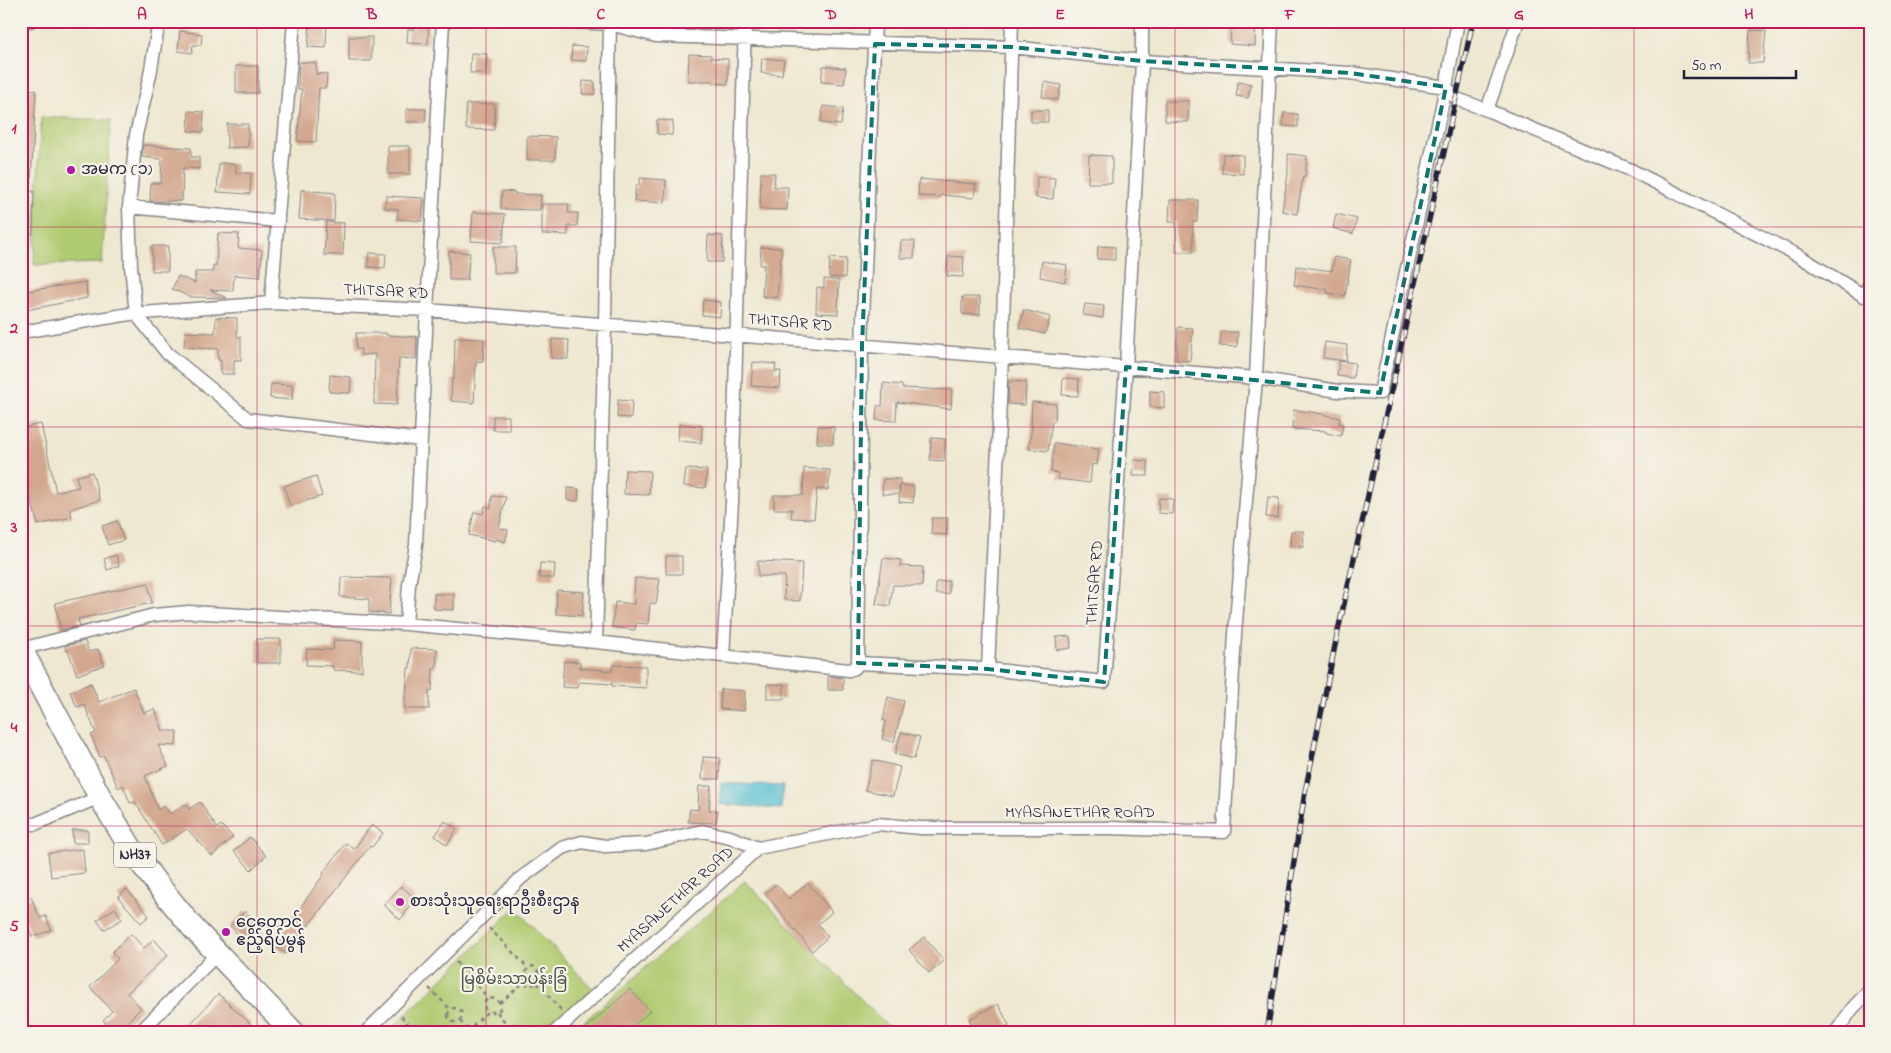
<svg xmlns="http://www.w3.org/2000/svg" width="1891" height="1053" font-family="'Indie Flower','Noto Sans Myanmar',sans-serif">
  <style>
    .green { fill: #b0cb71; stroke: #697656 }
    .water { fill: #54bdd0; stroke: #3b7086 }
    .building { fill: #d3a78f }
    .lines { fill: none; stroke-linecap: round; stroke-linejoin: round }
    .street-casing { stroke: #888586; stroke-width: 15 }
    .highway-casing { stroke: #888586; stroke-width: 25 }
    .path { stroke: #888586; stroke-width: 2.5; stroke-dasharray: 4 4; stroke-linecap: butt }
    .street { stroke: #fff; stroke-width: 12 }
    .highway { stroke: #fff; stroke-width: 22 }
    .rail-casing { stroke: #22223b; stroke-width: 5.5 }
    .rail { stroke: #f7f3e8; stroke-width: 4; stroke-dasharray: 11; stroke-linecap: butt }
    .marked { fill: none; stroke: #0f766e; stroke-width: 4; stroke-dasharray: 10 6; stroke-linejoin: round }
    .grid { fill: none; stroke: #c2185b; stroke-width: 1; stroke-opacity: 0.55 }
    .poi-dot { fill: #b5179e; stroke: #f7f3e8; stroke-width: 2 }
    .labels { text-anchor: middle; dominant-baseline: central; stroke-width: 4.5; stroke-linejoin: round; paint-order: stroke }
    .shield { fill: #f7f3e8; stroke: #62616f; stroke-width: 1 }
    .shield-label { font-size: 15px; font-weight: bold; fill: #22223b }
    .poi-label { font-size: 16px; fill: #22223b; stroke: #f7f3e8; text-anchor: start }
    .street-label { font-size: 16px; fill: #22223b; stroke: #f7f3e8 }
    .park-label { font-size: 16px; fill: #4d554b; stroke: #f7f3e8 }
    .neatline { fill: none; stroke: #c2185b; stroke-width: 2 }
    .grid-label { font-size: 16px; text-anchor: middle; font-weight: bold; fill: #c2185b }
  </style>
  <rect width="100%" height="100%" fill="#f7f3e8"/>
  <filter id="ink" filterUnits="userSpaceOnUse"><feTurbulence type="fractalNoise" baseFrequency=".02" numOctaves="2"/><feDisplacementMap in="SourceGraphic" scale="10" xChannelSelector="R" yChannelSelector="G"/><feConvolveMatrix kernelMatrix="1 2 1 2 8 2 1 2 1" color-interpolation-filters="sRGB"/></filter>
  <filter id="wash" filterUnits="userSpaceOnUse"><feTurbulence type="fractalNoise" baseFrequency=".0096" numOctaves="4" result="noise"/><feDisplacementMap in="SourceGraphic" scale="20" xChannelSelector="R" yChannelSelector="G"/><feGaussianBlur stdDeviation="1.12" result="paint"/><feColorMatrix in="noise" values="0 0 0 0 0 0 0 0 0 0 0 0 0 0 0 0 0 1.4 0 .05"/><feComposite in="paint" operator="in"/></filter>
  <g filter="url(#wash)">
    <rect width="100%" height="100%" fill="#eee8d0"/>
    <path class="green" d="M41,117L111,120L102,263L34,265Z
      M745,881L893,1032H572Z
      M515,908L594,990L545,1032H388Z"/>
    <path class="water" d="M721,783L783,786L781,809L719,804Z"/>
    <g id="blocks">
      <path class="building" d="M310,21H327L326,48L308,47Z
        M414,21H429L428,44L407,43L408,29H414Z
        M1231,21H1256L1255,46L1230,44Z
        M1750,30L1766,31L1763,63H1748Z
        M180,31L202,34L201,45H193L192,53L178,51Z
        M349,37H372L371,61H349Z
        M572,46L587,47L586,61L571,60Z
        M471,53L487,54L486,73H470Z
        M689,54L711,55V58L728,59V84L713,83V81H688Z
        M762,58L784,60L782,75L761,73Z
        M299,62L316,63V74H327L326,88H319L316,142L297,141L302,89H298Z
        M236,66H258V93H236Z
        M823,66L846,68L844,84L821,82Z
        M583,81L595,82V94H582Z
        M1044,82L1061,85L1058,100L1042,97Z
        M1238,82L1251,84L1248,98L1236,96Z
        M21,89L36,90L31,183H21Z
        M1165,101H1189L1188,122L1165,121Z
        M466,104H495L494,130L466,129Z
        M823,106L843,108L841,125L821,123Z
        M406,109H426L425,122H406Z
        M1031,110H1048V122H1031Z
        M189,111L204,112L203,132L188,131Z
        M1284,113L1298,114V127L1283,126Z
        M657,120L673,121L672,135L657,134Z
        M227,124H248V147L227,148Z
        M527,136L556,137L555,160H527Z
        M143,145L191,148V157H199V169L183,168L182,201H168V202L150,201L151,183H161L162,159L142,157Z
        M388,146H410V174H388Z
        M1223,154L1243,155V174L1222,173Z
        M1288,154L1307,156L1305,176H1303L1297,214L1282,211L1288,174Z
        M1089,155L1112,156V183H1088Z
        M219,163L236,164V173H251L250,194L217,192Z
        M761,173H775L774,187H788L787,210L760,209Z
        M1037,177L1055,178L1053,199L1036,198Z
        M640,178L666,180L665,203L634,201L636,185H639Z
        M919,179L976,184L974,198L941,195L940,197L918,196Z
        M301,190L335,193L334,221L299,219Z
        M21,191H34L33,234H21Z
        M502,191L515,192V194L541,195L540,210L501,209Z
        M386,196L424,198L422,221L397,219L398,209L385,208Z
        M1170,200H1198L1197,222H1193V252H1176V222H1169Z
        M542,204H569L568,213H578L577,226H568V235L542,234Z
        M473,212L505,214L503,243L471,241Z
        M1336,214L1357,219L1353,234L1333,228Z
        M326,222L344,223L343,255H324Z
        M218,233L239,234L238,248L262,250L260,277L234,275L233,291L210,290L227,298L190,297L172,289L178,276L195,283V272H213V265L216,266Z
        M708,235L723,236L722,262H707Z
        M901,241H915L914,258H900Z
        M152,246H168V271H152Z
        M1098,246L1115,247V260L1097,259Z
        M493,247H516L515,273H493Z
        M761,247L782,248L777,298L762,296L764,265H760Z
        M449,251L470,253L467,280H449Z
        M369,253L386,254L385,268L368,267Z
        M948,256L964,257L963,277L947,276Z
        M1334,257L1351,260L1345,296L1327,293L1328,290L1294,285L1297,266L1332,271Z
        M830,258L846,259L845,278L829,277Z
        M1042,261L1067,265L1065,282L1040,277Z
        M824,279L839,280L838,314L816,313L817,287L824,288Z
        M86,282L87,298L21,311V292Z
        M962,297H980V315L962,314Z
        M703,300L721,302L720,317L702,315Z
        M1085,304L1104,306L1103,318L1083,315Z
        M1024,310L1050,317L1045,334L1019,328Z
        M216,317L237,318V337H241V360H234V374H221V360H218V349L184,347L185,332L215,333Z
        M1178,327L1193,328L1190,361L1176,360Z
        M1221,332H1238L1237,347L1220,346Z
        M356,333H386V335L417,337L416,359L399,358L397,405L374,404L375,354L361,355V349H356Z
        M455,338L484,339L483,362L476,361L474,403L451,401L452,379H454Z
        M552,339L569,340L568,359L551,358Z
        M1325,342L1347,345L1346,361L1323,358Z
        M1339,361L1355,363L1353,378L1337,376Z
        M753,362L776,364L775,371H781L780,388L751,386Z
        M330,375L351,377L350,393L329,392Z
        M1063,378L1079,379L1078,396L1062,395Z
        M1009,381L1026,382L1025,405L1008,404Z
        M883,383L902,385V388L952,390L951,409L897,402L896,421L876,420L877,406H882Z
        M271,384L293,385L292,400L270,398Z
        M1150,391L1164,392V408L1150,407Z
        M618,400L632,401L631,418L617,417Z
        M1032,402L1056,404L1055,421H1052L1048,451L1029,449L1032,425H1031Z
        M1293,410L1312,412L1340,418L1339,423L1343,424L1341,436L1326,433V431L1292,429Z
        M493,416H509V430H493Z
        M41,424L56,492L79,487L76,477L92,472L100,500L70,509L72,517L38,525L21,461V428Z
        M679,424L702,426L701,443L678,441Z
        M818,426L834,427L833,444L817,443Z
        M931,438L945,439L944,461L930,460Z
        M1054,443L1099,449L1097,465L1092,464L1090,483L1058,479V473L1051,472Z
        M1134,460L1148,461V476H1133Z
        M804,468L830,470L828,490L817,489L814,519L791,518L792,509H774V495H803Z
        M686,469L707,470L705,488L684,486Z
        M625,470L650,471L649,495L624,494Z
        M316,476L322,496L290,506L284,486Z
        M883,479H900L899,494H882Z
        M900,485L914,486L913,503L899,502Z
        M567,488L579,489L578,501L567,500Z
        M492,496L506,497L499,528L508,530L505,542L496,539L495,541L469,535L474,512L483,514L485,506L491,508Z
        M1268,497L1279,498L1278,518L1266,517Z
        M1159,498L1173,499L1172,514L1158,513Z
        M932,518H948L947,535L931,534Z
        M117,521L124,540L108,545L102,526Z
        M1291,531H1304L1303,547L1290,546Z
        M116,555L119,566L107,570L104,559Z
        M666,556H682V574H666Z
        M883,558L901,560L900,566L923,567L922,586L893,585L890,606L876,604Z
        M758,561L802,563L800,601L784,600L785,576H758Z
        M540,563L555,564L554,578H539Z
        M341,577L392,578L389,614L369,612V599L340,597Z
        M635,578L660,579L656,604L650,603L648,624L636,623L635,630L612,627L615,602L634,604Z
        M949,581V594H936V582Z
        M148,583L152,603L78,619L80,626L61,630L55,603Z
        M557,590L584,592L582,616L556,614Z
        M434,594H454V610L434,609Z
        M1070,636L1071,648L1057,650L1056,637Z
        M257,639H281V663H257Z
        M334,640L362,641V671L333,670V666L306,665L307,649L333,650Z
        M85,641L89,652L98,649L104,665L77,675L68,650L66,651L65,646Z
        M411,648L437,649L436,668H433L432,691L429,690V709H405V694H406L408,668H410Z
        M564,661L580,662V668L612,671L613,665L646,666V688L612,686V684L579,682L578,688L562,687Z
        M828,676L843,678V690H828Z
        M91,683L99,702L134,688L144,713L155,709L163,731H177L176,746L158,745L168,766L145,776L158,810L164,806L170,814L186,804L189,809L200,802L217,828L221,825L233,837L212,856L187,829L162,845L135,802L130,803L123,785L118,788L104,756L100,757L91,735L96,733L84,704L77,707L70,692Z
        M767,684H784V699H767Z
        M721,689L745,691L744,711L720,709Z
        M888,697L904,701L894,742L882,739L886,721L883,720Z
        M901,732L920,737L914,759L895,754Z
        M703,757L720,758L719,779H702Z
        M873,760L900,767L893,796L865,790Z
        M699,786H711L709,810L718,811L716,823L688,822L690,809L698,810Z
        M445,821L457,829L447,845L435,836Z
        M372,825L383,833L372,847L370,846L286,954L274,945L324,874L323,873L346,843L354,849Z
        M72,830H88V843H73Z
        M250,837L266,856L251,870L234,851Z
        M83,849L85,873L51,877L48,853Z
        M808,883L832,912L818,924L828,937L812,951L765,893L776,884L789,899Z
        M401,886L416,899L400,920L384,905Z
        M127,889L149,916L141,923L118,897Z
        M31,897L40,918L46,916L51,930L32,937L26,920L21,922V902Z
        M115,908L122,919L104,930L97,920Z
        M245,911L261,927L245,942L230,926Z
        M131,934L144,948L154,939L168,955L127,993L141,1008L117,1032H114L103,1020L112,1011L90,987L118,959L112,952Z
        M924,937L944,961L929,973L909,950Z
        M630,989L650,1011L627,1032H582Z
        M218,994L251,1024L243,1032H183Z
        M998,1004L1009,1025L996,1032H975L969,1019Z"/>
    </g>
  </g>
  <g filter="url(#ink)">
    <use href="#blocks" fill-opacity="0" stroke="#888586" stroke-width="1"/>
    <g class="lines">
      <g class="street-casing">
        <path id="street" d="M159,21L150,75L136,135L129,207L131,266L136,314L167,353L248,419L421,440
          M558,21L610,24L656,36L1012,47L1142,61L1350,73L1446,87L1457,99L1487,110L1518,21
          M1142,21V61L1126,367L1256,378L1338,391L1380,393L1446,87L1458,21
          M21,22L30,21
          M1487,110L1631,170L1799,256L1864,296L1870,283
          M129,207L278,221
          M271,303L294,21
          M21,332L130,314L271,303L427,310L1126,367L1104,682L988,669
          M406,624L409,585L416,545L427,310L443,21
          M596,642L605,324L610,21
          M21,649L154,615L189,612L406,624L596,642L849,670L855,668L858,663L862,345L875,21
          M723,656L732,502L745,21
          M858,663L988,669L1002,357L1012,21
          M21,824H35L100,797
          M140,1032L218,953
          M366,1032L521,878L562,848L582,842L605,846L646,844L702,831L730,837L758,848
          M555,1032L758,848L878,824L921,828H1110L1224,832L1235,634L1256,378L1272,21
          M1836,1032L1852,1009L1870,990"/>
      </g>
      <g class="highway-casing">
        <path id="highway" d="M21,649L100,797L133,852L157,884L194,929L293,1032"/>
      </g>
      <path class="path" d="M489,928L528,968
        M456,962L488,998
        M537,983L561,1010
        M429,988L451,1010
        M500,1003L523,983L530,986L537,983L539,973L537,968L533,966L528,968L524,975L523,983
        M448 1015a7 7 0 1 1 14 0a7 7 0 1 1-14 0Z
        M497,1012L513,1032
        M401,1016L415,1032
        M460,1021L470,1032
        M467,1032L487,1012H497L500,1009V1003L496,999L488,998L484,1003L485,1009L487,1012"/>
      <use href="#street" class="street"/>
      <use href="#highway" class="highway"/>
      <g class="rail-casing">
        <path id="rail" d="M1267,1032L1305,792L1338,631L1473,21"/>
      </g>
      <use href="#rail" class="rail"/>
    </g>
  </g>
  <path class="marked" d="M875,44L1012,47L1142,61L1350,73L1446,87L1380,393L1126,367L1104,682L988,669L858,663L862,345Z"/>
  <path class="grid" d="M257,21V1032M486,21V1032M716,21V1032M946,21V1032M1175,21V1032M1404,21V1032M1634,21V1032M21,227H1870M21,427H1870M21,626H1870M21,826H1870"/>
  <g class="poi-dot">
    <circle cx="71" cy="170" r="5"/>
    <circle cx="400" cy="902" r="5"/>
    <circle cx="226" cy="932" r="5"/>
  </g>
  <g class="labels">
    <rect class="shield" x="114" y="842.5" width="42" height="25" rx="4"/>
    <g class="shield-label">
      <text x="135" y="855">NH37</text>
    </g>
    <g class="poi-label">
      <text x="81" y="170">အမက (၁)</text>
      <text x="410" y="902">စားသုံးသူရေးရာဦးစီးဌာန</text>
      <text x="236" y="923">ငွေတောင်<tspan x="236" dy="18">ဧည့်ရိပ်မွန်</tspan></text>
    </g>
    <g class="street-label">
      <text transform="translate(386 292) rotate(3)">THITSAR RD</text>
      <text transform="translate(790 323) rotate(5)">THITSAR RD</text>
      <text transform="translate(1095 583) rotate(-86)">THITSAR RD</text>
      <text x="1080" y="813">MYASANETHAR ROAD</text>
      <text transform="translate(676 900) rotate(-42)">MYASANETHAR ROAD</text>
    </g>
    <g class="park-label">
      <text x="514" y="980">မြစိမ်းသာပန်းခြံ</text>
    </g>
  </g>
  <rect width="1891" height="1053" fill="none" stroke="#f7f3e8" stroke-width="55"/>
  <path d="M1684 70v8h112v-8" fill="none" stroke="#22223b" stroke-width="2.5"/>
  <text x="1691" y="70" font-size="15" fill="#22223b" stroke="#f7f3e8" stroke-width="4" paint-order="stroke">50 m</text>
  <rect x="28" y="28" width="1836" height="998" class="neatline"/>
  <g class="grid-label">
    <text x="142" y="19">A</text>
    <text x="372" y="19">B</text>
    <text x="601" y="19">C</text>
    <text x="831" y="19">D</text>
    <text x="1060" y="19">E</text>
    <text x="1290" y="19">F</text>
    <text x="1519" y="19">G</text>
    <text x="1749" y="19">H</text>
    <text x="14" y="133">1</text>
    <text x="14" y="333">2</text>
    <text x="14" y="532">3</text>
    <text x="14" y="732">4</text>
    <text x="14" y="931">5</text>
  </g>
</svg>
